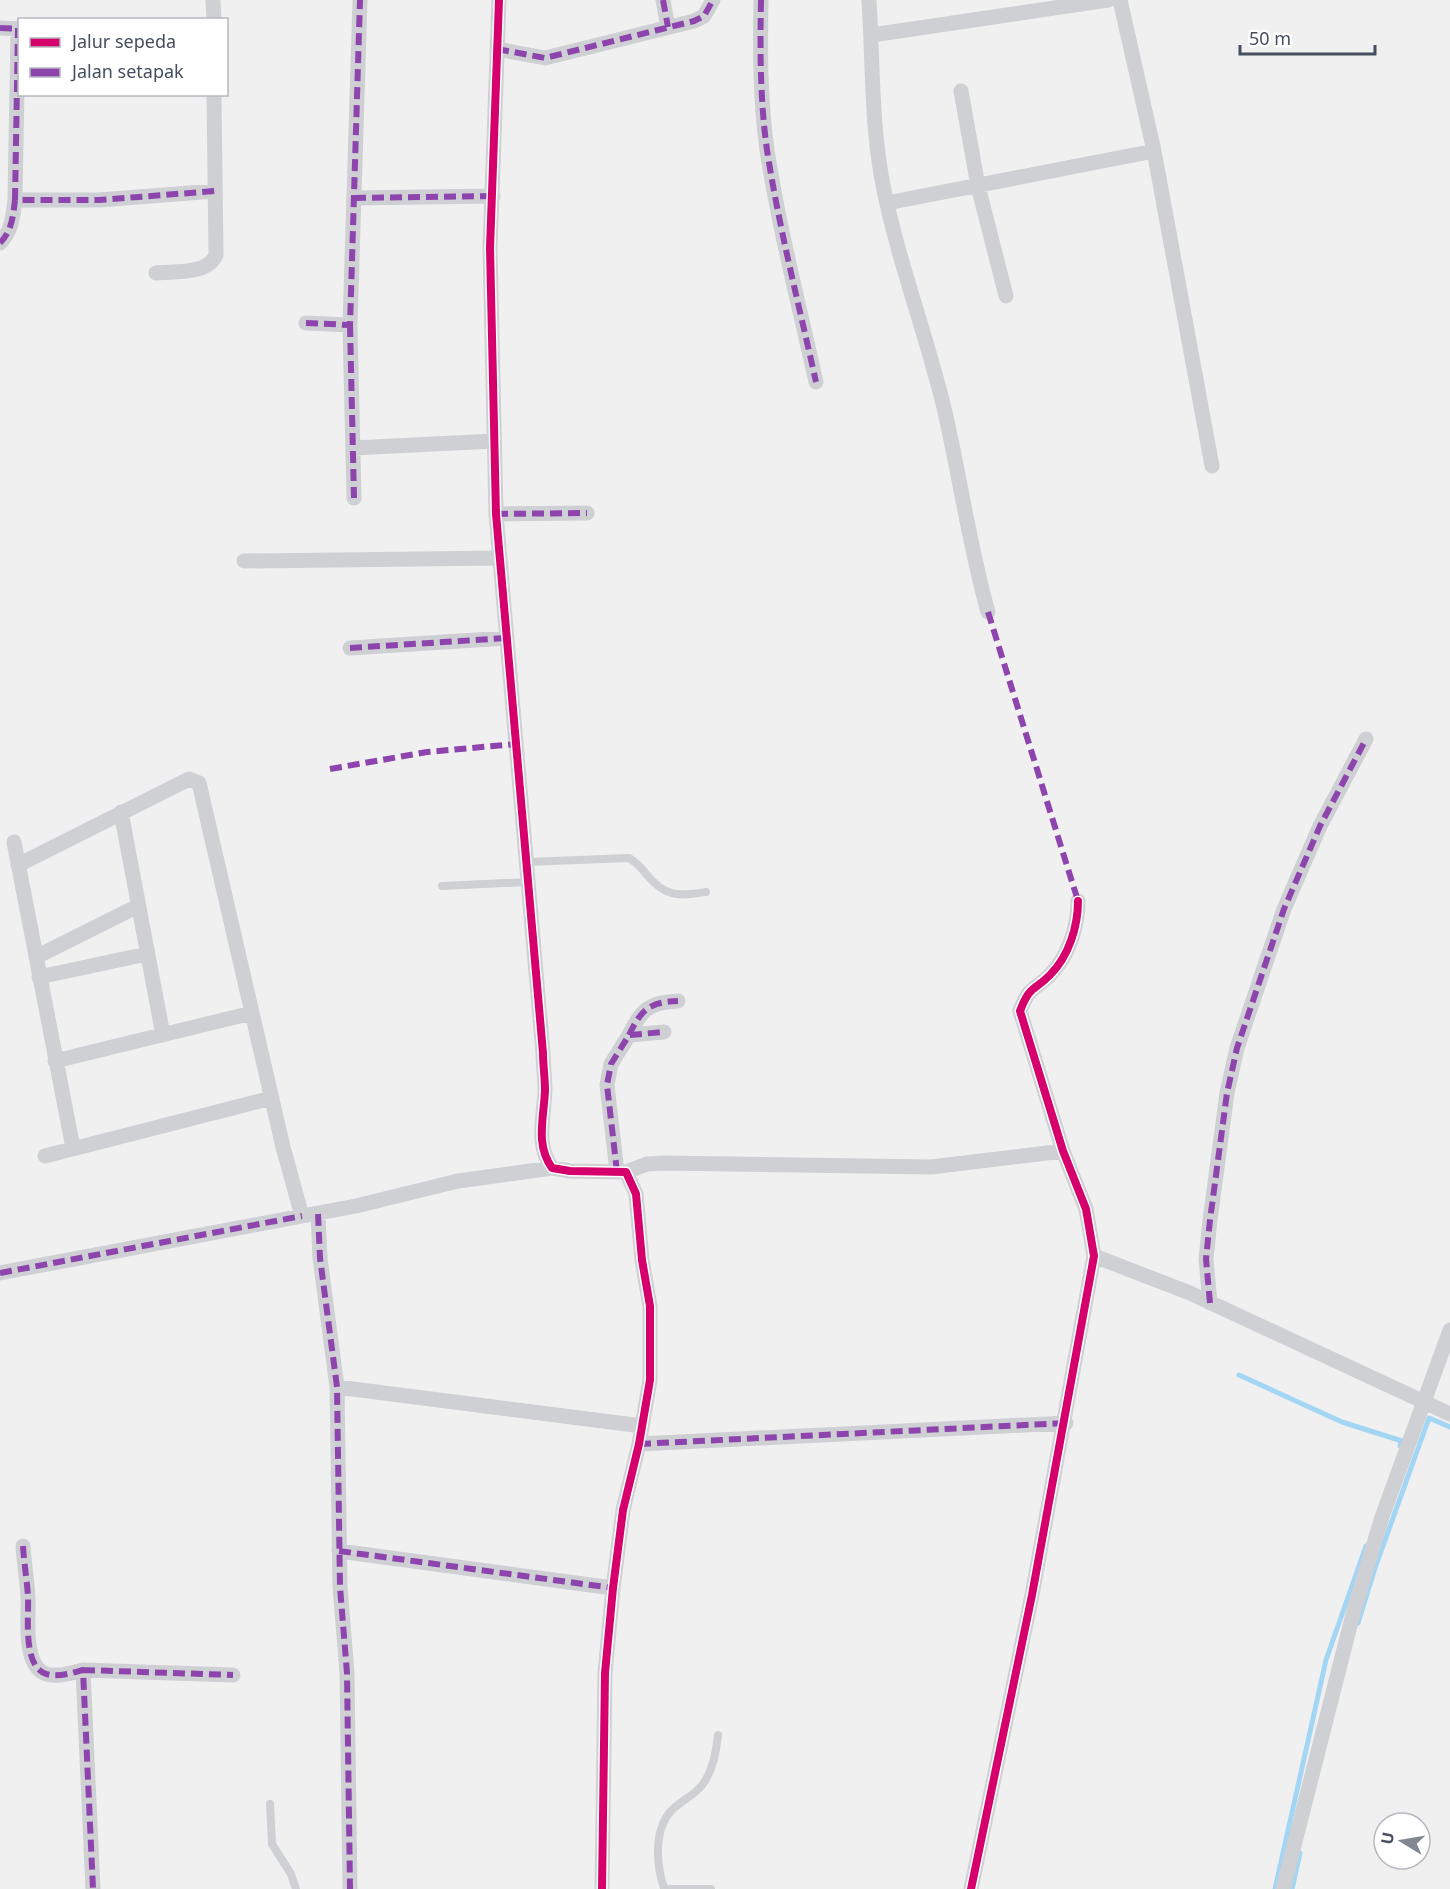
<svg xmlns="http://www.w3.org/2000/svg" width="1450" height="1889" font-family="'Noto Sans',sans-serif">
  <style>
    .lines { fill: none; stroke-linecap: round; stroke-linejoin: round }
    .stream { stroke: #a3d5f4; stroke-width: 5 }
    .service { stroke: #ced0d4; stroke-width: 8 }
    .minor { stroke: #ced0d4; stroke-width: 15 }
    .quiet { stroke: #8e44ad; stroke-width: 6; stroke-dasharray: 12 6; stroke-linecap: butt }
    .cycleway-casing { stroke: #fff; stroke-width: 11 }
    .cycleway { stroke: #d6006c; stroke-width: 8 }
  </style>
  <rect width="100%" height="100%" fill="#f1f0f0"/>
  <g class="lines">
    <path class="stream" d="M1239,1375L1342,1422L1402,1441L1400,1446
      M1358,1623L1375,1568L1429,1418L1450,1427
      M1275,1889L1326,1660L1366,1546
      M1292,1889L1300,1853"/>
    <path class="service" d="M527,862L629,858C637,863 641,867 646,874C666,898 678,896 706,892
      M442,886L528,882
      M270,1804L272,1844L291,1874L296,1889
      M664,1888C656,1864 653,1827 674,1808C684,1799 695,1795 703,1784C713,1770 716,1752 718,1735
      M664,1889H711"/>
    <path class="minor" d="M213,0L214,20
      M499,0L490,248L496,514L543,1053C543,1065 545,1078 545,1090C544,1118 535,1144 552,1168L570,1171L626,1172L636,1194L642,1260L650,1306V1380L639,1444L623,1510L613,1588L605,1673L602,1889
      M663,0L668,27
      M761,0C760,50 760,100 767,150C779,228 799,305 816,382
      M869,0C873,62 871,124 883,185C898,261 926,333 944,408C960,476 969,545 988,612
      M1120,0L1154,151L1212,466
      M0,28L20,29
      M872,35L1108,0
      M497,49L545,58L694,21L704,16L713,0
      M961,91L978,186L1006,296
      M354,198L493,196
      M15,200L18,28
      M887,203L1154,151
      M0,243C12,231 13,216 15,200H99L215,191
      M156,273C175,271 207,275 216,255L214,94
      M306,323L350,325L360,0
      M350,325L354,498
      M353,448L494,441
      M496,514L587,513
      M244,561L500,558
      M350,648L507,638
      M121,812L163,1035
      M14,842L73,1148
      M18,865L189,779L199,783L283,1147L302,1216L356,1206L458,1181L552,1168
      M36,957L138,906
      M39,977L147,954
      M629,1035C641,1010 649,1002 678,1001
      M55,1061L252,1013
      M45,1156L272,1098
      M617,1172L607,1085L611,1064L629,1035L664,1032
      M626,1172L647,1164L663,1163L931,1167L1063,1151
      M318,1214L320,1258L337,1387L340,1587L347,1673L350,1889
      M1094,1256L1190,1293L1450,1414
      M0,1273L302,1216
      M1210,1303L1206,1259L1210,1220L1227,1093L1237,1048L1284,909L1320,826L1366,739
      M337,1387L642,1426
      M639,1444L1066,1423
      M23,1546C24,1563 27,1580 28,1597C29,1616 23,1660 42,1672C53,1679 72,1673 83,1670L93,1889
      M339,1551L613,1588
      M83,1670L233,1675
      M971,1889L1032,1595L1094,1256L1086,1209L1063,1151L1020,1011C1030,985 1033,992 1050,975C1069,956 1078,926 1078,901
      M1283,1889L1353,1614L1382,1517L1450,1330"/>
    <path class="quiet" d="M663,0L668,27
      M761,0C760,50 760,100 767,150C779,228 799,305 816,382
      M0,28L20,29
      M497,49L545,58L694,21L704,16L713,0
      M354,198L493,196
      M15,200L18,28
      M0,243C12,231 13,216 15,200H99L215,191
      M306,323L350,325L360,0
      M350,325L354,498
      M496,514L587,513
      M988,612L1078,901
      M350,648L507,638
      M330,769L427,752L516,744
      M629,1035C641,1010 649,1002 678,1001
      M617,1172L607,1085L611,1064L629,1035L664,1032
      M318,1214L320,1258L337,1387L340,1587L347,1673L350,1889
      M0,1273L302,1216
      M1210,1303L1206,1259L1210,1220L1227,1093L1237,1048L1284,909L1320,826L1366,739
      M639,1444L1066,1423
      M23,1546C24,1563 27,1580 28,1597C29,1616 23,1660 42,1672C53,1679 72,1673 83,1670L93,1889
      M339,1551L613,1588
      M83,1670L233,1675"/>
    <g class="cycleway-casing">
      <path id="cycleway" d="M499,0L490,248L496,514L543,1053C543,1065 545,1078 545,1090C544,1118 535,1144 552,1168L570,1171L626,1172L636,1194L642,1260L650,1306V1380L639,1444L623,1510L613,1588L605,1673L602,1889
        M971,1889L1032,1595L1094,1256L1086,1209L1063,1151L1020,1011C1030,985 1033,992 1050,975C1069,956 1078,926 1078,901"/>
    </g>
    <use href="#cycleway" class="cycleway"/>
  </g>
  <rect x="18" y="18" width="210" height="78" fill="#ffffff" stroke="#b5b8bf" stroke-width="1.5"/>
  <rect x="30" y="38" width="30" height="9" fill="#d6006c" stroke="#b5b8bf" stroke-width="1.5"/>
  <text x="72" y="48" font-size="18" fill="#454e5e">Jalur sepeda</text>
  <rect x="30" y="68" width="30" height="9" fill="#8e44ad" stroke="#b5b8bf" stroke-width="1.5"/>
  <text x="72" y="78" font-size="18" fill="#454e5e">Jalan setapak</text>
  <g transform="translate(1402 1841) rotate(281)"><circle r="28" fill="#ffffff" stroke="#b5b8bf" stroke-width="1.5"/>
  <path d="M0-4.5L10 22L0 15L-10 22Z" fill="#818791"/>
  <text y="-9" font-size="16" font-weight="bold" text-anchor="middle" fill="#454e5e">U</text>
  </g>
  <path d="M1240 45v9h135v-9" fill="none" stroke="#454e5e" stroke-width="3"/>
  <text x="1249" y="45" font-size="18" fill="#454e5e" stroke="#ffffff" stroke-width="4.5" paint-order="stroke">50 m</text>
</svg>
